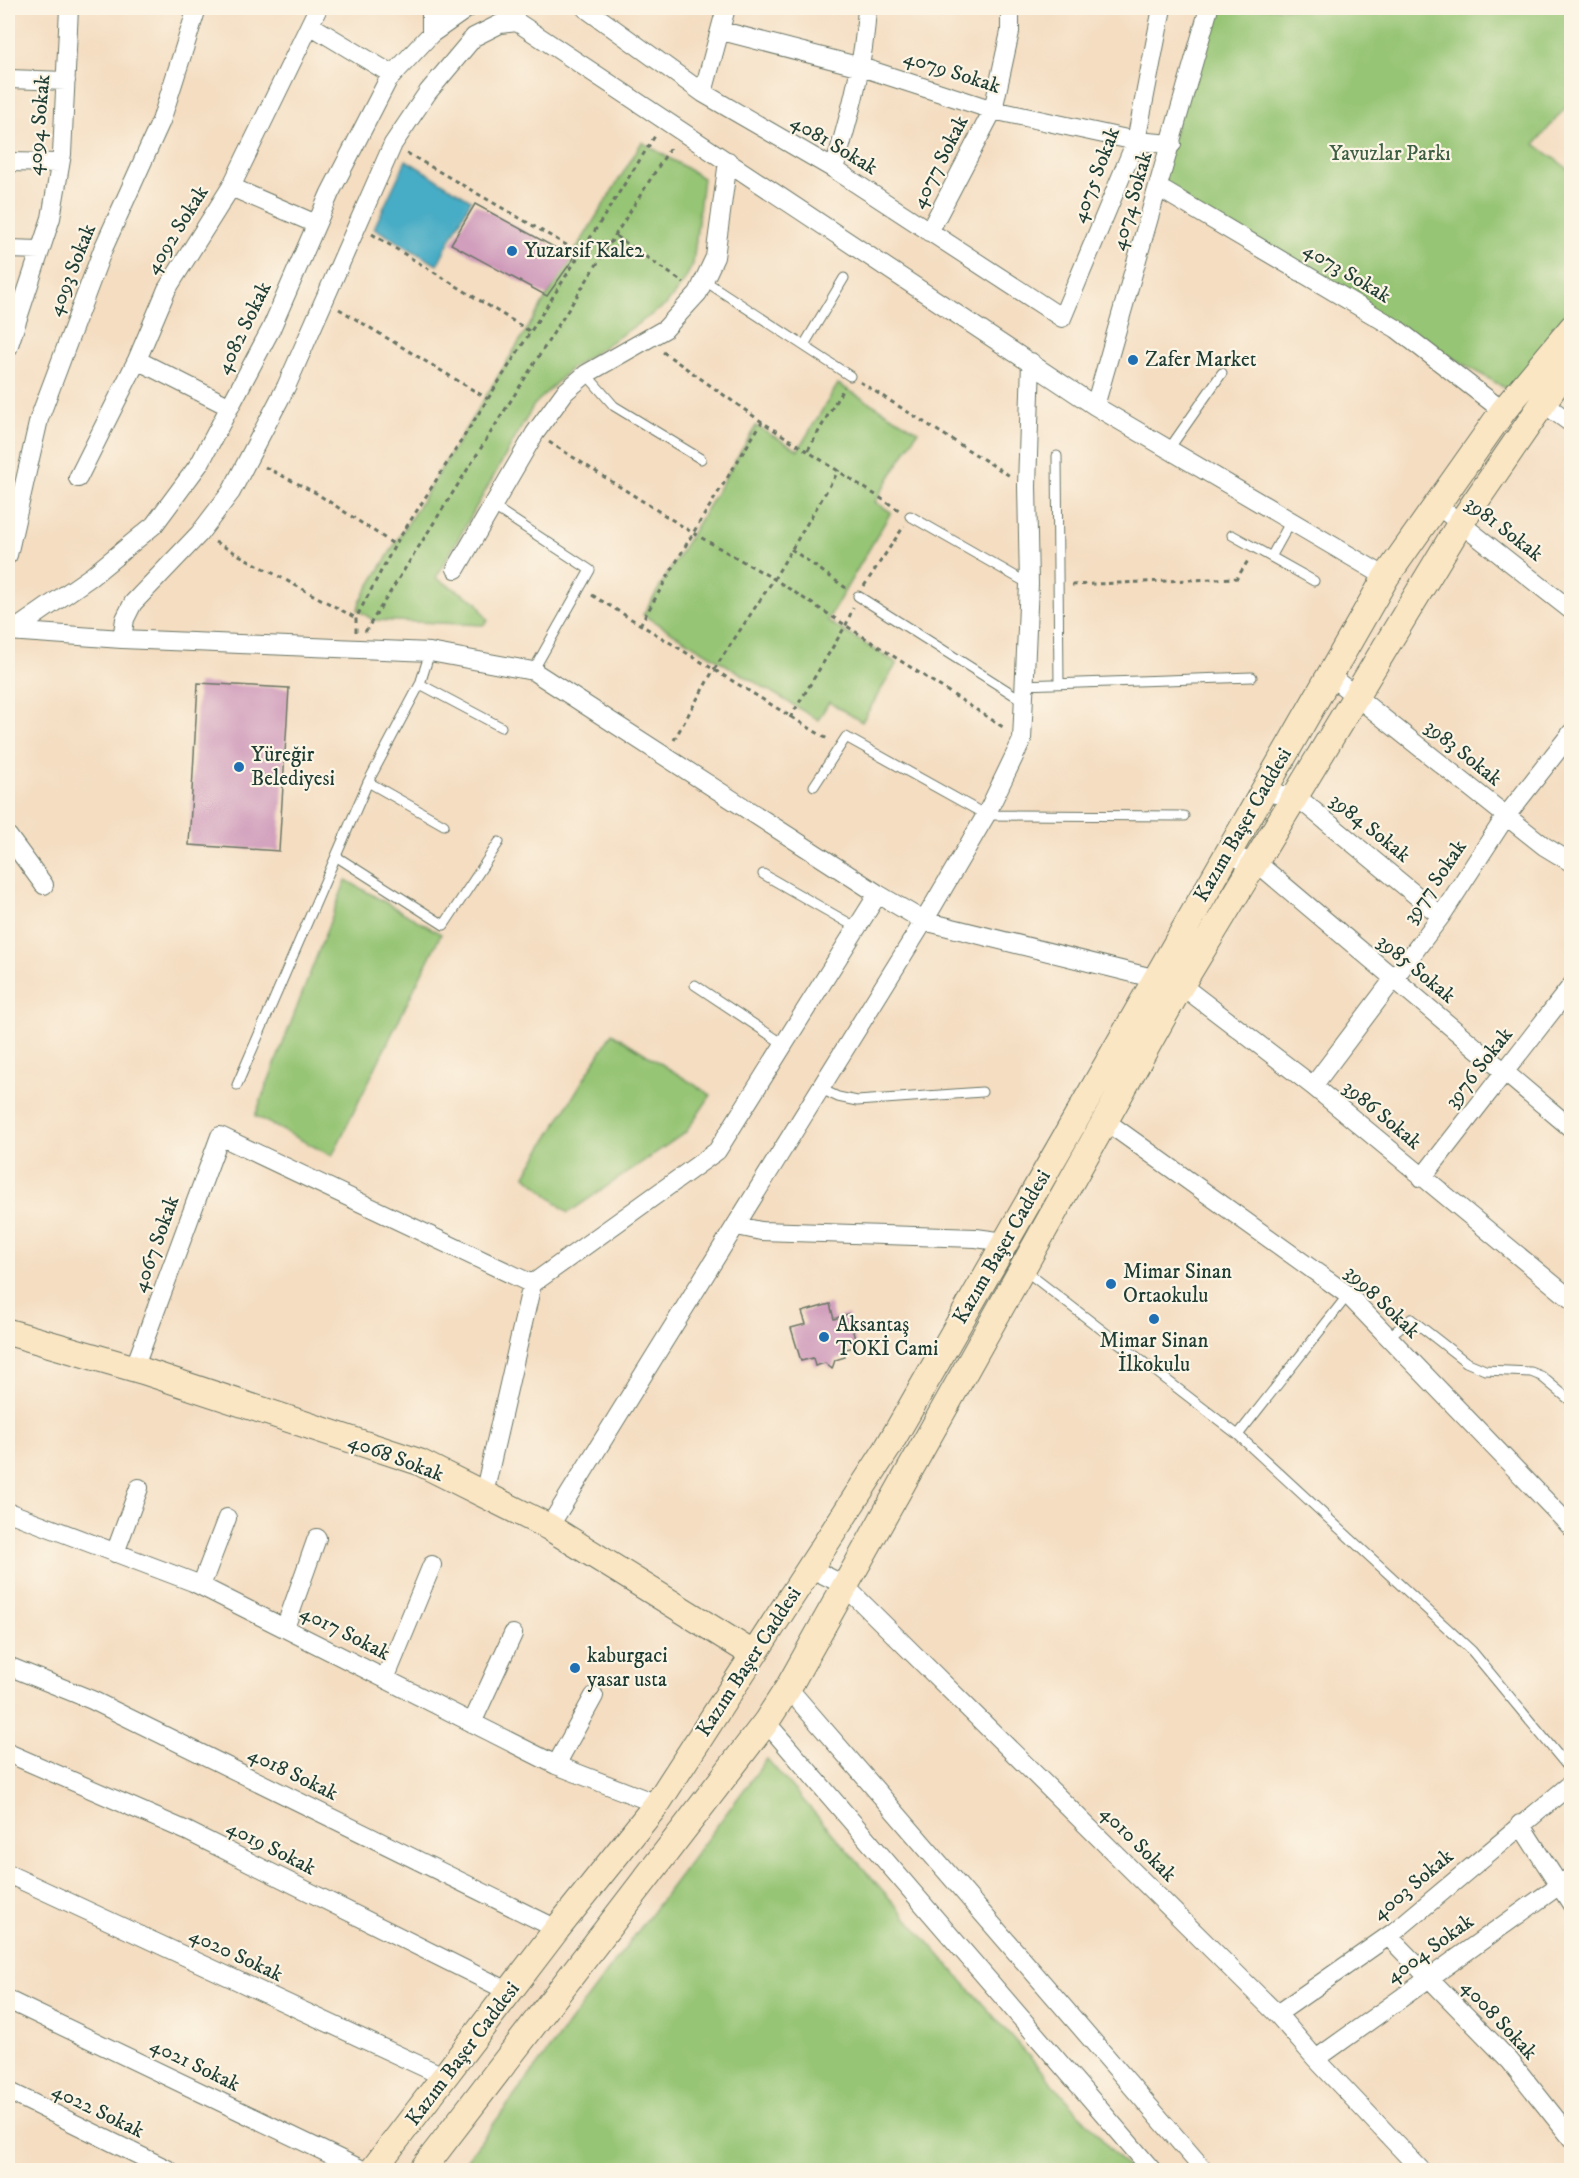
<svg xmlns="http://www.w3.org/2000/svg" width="1579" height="2178" font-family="'IM FELL DW Pica',serif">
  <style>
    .green { fill: #96c574; stroke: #5a8154; stroke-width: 1.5 }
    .water { fill: #46acc5; stroke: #32747c; stroke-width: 1.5 }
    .building { fill: #cc94b8 }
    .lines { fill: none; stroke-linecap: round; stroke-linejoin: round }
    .service-casing { stroke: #6a7565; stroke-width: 11 }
    .minor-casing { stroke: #6a7565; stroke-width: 20 }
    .secondary-casing { stroke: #6a7565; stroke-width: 28 }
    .path { stroke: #6a7565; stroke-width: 3; stroke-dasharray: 4.5 4.5; stroke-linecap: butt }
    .service { stroke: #fff; stroke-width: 9 }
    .minor { stroke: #fff; stroke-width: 18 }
    .secondary { stroke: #fbe6c3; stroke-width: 26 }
    .poi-dot { fill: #1f6fb2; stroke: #fcf5e5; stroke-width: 2 }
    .labels { text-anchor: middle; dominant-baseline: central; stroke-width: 4.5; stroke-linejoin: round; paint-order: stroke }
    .street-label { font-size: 21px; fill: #1f3d34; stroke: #fcf5e5 }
    .park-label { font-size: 21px; fill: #3d5f44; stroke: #fcf5e5 }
    .poi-label { font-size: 21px; fill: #1f3d34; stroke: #fcf5e5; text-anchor: start }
  </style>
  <rect width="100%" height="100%" fill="#fcf5e5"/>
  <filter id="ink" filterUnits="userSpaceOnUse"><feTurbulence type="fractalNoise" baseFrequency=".0167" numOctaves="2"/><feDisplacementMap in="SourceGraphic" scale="12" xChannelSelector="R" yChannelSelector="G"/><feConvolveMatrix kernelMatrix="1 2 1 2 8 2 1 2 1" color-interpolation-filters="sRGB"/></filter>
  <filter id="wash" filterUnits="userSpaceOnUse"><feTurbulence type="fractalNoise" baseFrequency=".008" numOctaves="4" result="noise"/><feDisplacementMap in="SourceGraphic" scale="24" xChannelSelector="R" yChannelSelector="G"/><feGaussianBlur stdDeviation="1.35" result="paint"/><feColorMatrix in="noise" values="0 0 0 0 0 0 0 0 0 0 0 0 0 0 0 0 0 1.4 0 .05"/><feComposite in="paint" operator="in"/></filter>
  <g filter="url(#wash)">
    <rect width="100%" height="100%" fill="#f4ddc1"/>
    <path class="green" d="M1208,8H1571V101L1535,144L1571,171V323L1517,395L1159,188Z
      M642,142L703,178L693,264L683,283L666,305L569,370L534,405L436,578L477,602L488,621L483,625L373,620L358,610L360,601Z
      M838,384L918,431L875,502L891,512L827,621L897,663L862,722L829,702L818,720L643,615L756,426L798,450Z
      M346,880L441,934L332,1156L255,1116Z
      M612,1033L711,1095L686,1132L568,1213L525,1175Z
      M767,1759L1129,2170H459Z"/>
    <path class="water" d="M406,160L471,200L437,265L374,228Z"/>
    <g id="blocks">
      <path class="building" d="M475,204L574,258L547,296L451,244Z
        M198,683L289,688L279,851L189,845Z
        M830,1304L834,1319L848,1314L857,1346L843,1350L845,1357L835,1360L832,1369L825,1363L815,1366L813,1358L801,1361L791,1328L806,1324L802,1312Z"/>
    </g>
  </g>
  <g filter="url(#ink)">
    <use href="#blocks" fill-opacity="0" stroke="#6a7565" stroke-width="1.5"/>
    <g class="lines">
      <g class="service-casing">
        <path id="service" d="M705,281L850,376
          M804,345L844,278
          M586,374L614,406L701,459
          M1169,449L1222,373
          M1057,456L1059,683
          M494,507L590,570L533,671
          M910,516L1029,584
          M1232,535L1314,581
          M1271,557L1291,521
          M858,596L1022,700
          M420,684L501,727
          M1023,685L1252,677
          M368,782L444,825
          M814,786L846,737L986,815L1184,816
          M337,857L444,925L499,842
          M763,874L859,929
          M695,985L785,1045
          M237,1085L368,782L420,684L430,652
          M821,1089L838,1097L857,1101L982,1092
          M1023,1269L1238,1435L1472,1651L1572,1772
          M1388,1337L1411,1319L1466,1362L1485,1370L1531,1372L1541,1376L1572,1402
          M1238,1435L1348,1295"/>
      </g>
      <g class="minor-casing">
        <path id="minor" d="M431,8V34
          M585,8L703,93L834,169L1062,318L1136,141L1162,8
          M310,25L393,75
          M722,31L861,67L993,110L1136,141L1172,144
          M8,79L66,81
          M703,93L726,8
          M8,162L60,163
          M834,169C850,115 864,64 867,8
          M231,187L316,224
          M1159,188L1397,329L1503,411
          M929,232L993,110L1010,32V8
          M8,249L40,250
          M8,348L51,218L62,154L69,8
          M137,360L230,407
          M1543,403L1572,424
          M1095,406L1209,8
          M78,478L137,360L167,289L231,187L318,8
          M1437,505L1572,611
          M8,555L39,419L103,249L161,121L197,8
          M456,569L535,433L565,392L586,374L665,329L698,293L715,257L728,161
          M8,631L122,639L430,652L533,671L878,894L924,921L1181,985L1313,1086L1572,1300
          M13,631L92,576L154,525L200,463L271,329L330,193L388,80L431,34L468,8
          M122,639L125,619L133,603L199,534L231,492L286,387L393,144L428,92L474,37L500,24L517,22L1095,406L1386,577
          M1329,675L1544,846L1572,863
          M1262,792L1297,797L1441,916
          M8,836L44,885
          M1226,856L1256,862L1572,1129
          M1313,1086L1441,916L1506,816L1572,732
          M1104,1120L1348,1295L1572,1528
          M1422,1178L1572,985
          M737,1226L761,1231L976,1238L1005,1242
          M134,1369L220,1136L532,1284
          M484,1494L532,1284L717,1151L878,894
          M8,1512L193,1582L556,1765L657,1804
          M549,1527L924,921L986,815L1022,740L1029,584L1027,486L1031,362
          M115,1553L139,1488
          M810,1568L844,1585L1277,2014L1316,2059L1421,2170
          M201,1586L227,1518
          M285,1628L317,1538
          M8,1666L92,1700L557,1929
          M385,1679L432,1565
          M788,1688L1204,2170
          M766,1722L1152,2170
          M472,1723L513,1634
          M8,1753L187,1831L510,1992
          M556,1765L594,1696
          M1520,1824L1572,1905
          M8,1874L445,2077
          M1388,1936L1510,2061L1572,2139
          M8,2000L363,2170
          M1277,2014L1394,1932L1572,1783
          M1316,2059L1572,1876
          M8,2091L169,2170"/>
      </g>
      <g class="secondary-casing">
        <path id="secondary" d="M8,1332L143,1371L419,1462L549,1527L753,1654
          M373,2170L557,1929L657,1804L887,1449L1386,577L1503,411L1572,328
          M422,2170L766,1722L788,1688L1181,985L1460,524L1572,361"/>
      </g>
      <path class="path" d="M407,153L582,254
        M372,234L531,332
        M616,236L684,283
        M339,309L488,399
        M663,352L762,422L899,510
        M860,382L1010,476
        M549,442L693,533L774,579L1006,729
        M808,450L844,387
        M265,467L316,493L395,545
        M215,542L356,618
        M791,549L846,588
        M1072,585L1237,578L1249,559
        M864,586L904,526
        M592,595L829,740
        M640,625L693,533L762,422
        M356,632V618L395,545L655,136
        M365,632L672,145
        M790,718L846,625L853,608
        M674,740L713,671L774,579L839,470"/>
      <use href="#service" class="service"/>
      <use href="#minor" class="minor"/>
      <use href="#secondary" class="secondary"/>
    </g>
  </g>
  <g class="poi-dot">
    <circle cx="512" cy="251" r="6"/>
    <circle cx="1133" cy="360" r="6"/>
    <circle cx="239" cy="767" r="6"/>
    <circle cx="1111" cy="1284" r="6"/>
    <circle cx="1154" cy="1319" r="6"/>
    <circle cx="824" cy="1337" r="6"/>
    <circle cx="575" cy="1668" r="6"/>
  </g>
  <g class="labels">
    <g class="street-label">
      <text transform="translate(952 72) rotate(18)">4079 Sokak</text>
      <text transform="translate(39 125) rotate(-85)">4094 Sokak</text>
      <text transform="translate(834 145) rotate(31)">4081 Sokak</text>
      <text transform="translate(940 162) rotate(-63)">4077 Sokak</text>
      <text transform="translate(1096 175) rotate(-69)">4075 Sokak</text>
      <text transform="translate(1132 201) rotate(-74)">4074 Sokak</text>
      <text transform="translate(177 230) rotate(-58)">4092 Sokak</text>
      <text transform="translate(72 270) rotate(-68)">4093 Sokak</text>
      <text transform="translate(1347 273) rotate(31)">4073 Sokak</text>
      <text transform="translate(244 328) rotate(-64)">4082 Sokak</text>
      <text transform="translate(1504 529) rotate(38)">3981 Sokak</text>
      <text transform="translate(1463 753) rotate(39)">3983 Sokak</text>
      <text transform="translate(1243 825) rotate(-60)">Kazım Başer Caddesi</text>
      <text transform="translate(1370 828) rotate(39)">3984 Sokak</text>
      <text transform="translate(1435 882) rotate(-56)">3977 Sokak</text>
      <text transform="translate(1416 969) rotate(40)">3985 Sokak</text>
      <text transform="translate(1479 1068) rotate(-52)">3976 Sokak</text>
      <text transform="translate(1382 1115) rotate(40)">3986 Sokak</text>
      <text transform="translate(156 1244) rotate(-70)">4067 Sokak</text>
      <text transform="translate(1002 1247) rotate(-60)">Kazım Başer Caddesi</text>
      <text transform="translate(1382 1302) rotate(44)">3998 Sokak</text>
      <text transform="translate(396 1458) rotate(21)">4068 Sokak</text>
      <text transform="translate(345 1633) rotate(27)">4017 Sokak</text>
      <text transform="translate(749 1662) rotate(-57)">Kazım Başer Caddesi</text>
      <text transform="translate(293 1774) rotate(26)">4018 Sokak</text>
      <text transform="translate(1138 1844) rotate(45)">4010 Sokak</text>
      <text transform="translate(271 1848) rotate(27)">4019 Sokak</text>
      <text transform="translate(1413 1885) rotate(-40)">4003 Sokak</text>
      <text transform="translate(1430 1949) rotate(-36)">4004 Sokak</text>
      <text transform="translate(236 1955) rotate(25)">4020 Sokak</text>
      <text transform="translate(1499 2020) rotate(47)">4008 Sokak</text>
      <text transform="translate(463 2054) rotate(-53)">Kazım Başer Caddesi</text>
      <text transform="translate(195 2065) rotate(26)">4021 Sokak</text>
      <text transform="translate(98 2111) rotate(26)">4022 Sokak</text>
    </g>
    <g class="park-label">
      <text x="1390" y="154">Yavuzlar Parkı</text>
    </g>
    <g class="poi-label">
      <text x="524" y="251">Yuzarsif Kale2</text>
      <text x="1145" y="360">Zafer Market</text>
      <text x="251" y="755">Yüreğir<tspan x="251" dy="24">Belediyesi</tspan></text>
      <text x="1123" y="1272">Mimar Sinan<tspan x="1123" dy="24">Ortaokulu</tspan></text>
      <text x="836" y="1325">Aksantaş<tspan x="836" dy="24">TOKİ Cami</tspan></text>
      <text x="1154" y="1341" text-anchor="middle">Mimar Sinan<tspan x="1154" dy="24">İlkokulu</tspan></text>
      <text x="587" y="1656">kaburgaci<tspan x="587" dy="24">yasar usta</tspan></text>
    </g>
  </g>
  <rect width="1579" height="2178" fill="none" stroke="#fcf5e5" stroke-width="30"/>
</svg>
